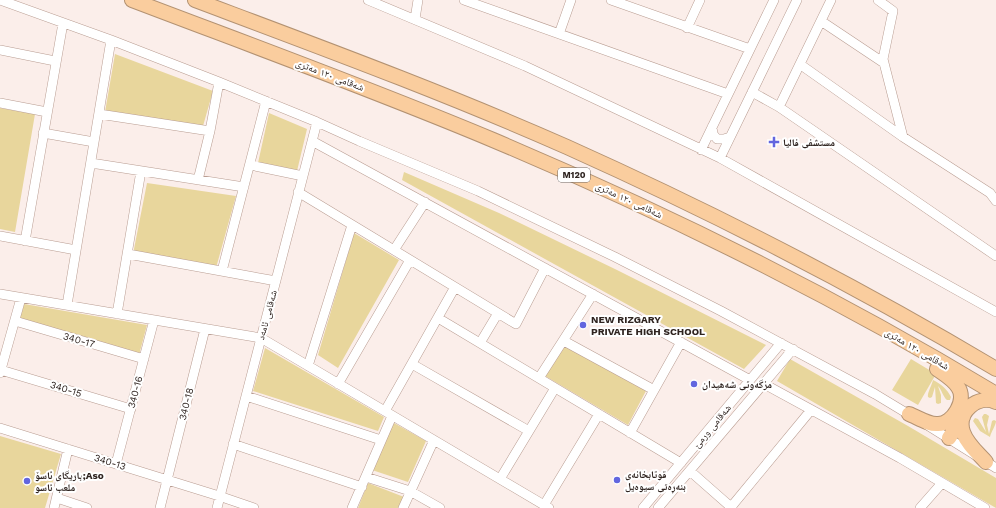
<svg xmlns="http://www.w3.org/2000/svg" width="996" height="508" font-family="'Work Sans','Noto Naskh Arabic',sans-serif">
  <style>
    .green { fill: #e8d69c }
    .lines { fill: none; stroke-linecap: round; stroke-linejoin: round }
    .minor-casing { stroke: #b99d92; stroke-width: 10 }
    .highway-casing { stroke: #b39272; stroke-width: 16 }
    .minor { stroke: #fff; stroke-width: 9 }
    .highway { stroke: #facd9e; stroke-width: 14 }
    .poi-dot { fill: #6266df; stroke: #fff; stroke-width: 1.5 }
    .labels { text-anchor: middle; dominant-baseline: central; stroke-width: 4; stroke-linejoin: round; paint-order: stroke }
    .shield { fill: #fff; stroke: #6d6663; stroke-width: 1 }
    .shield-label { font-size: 9px; font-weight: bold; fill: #2f2420 }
    .street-label { font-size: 10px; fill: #2f2420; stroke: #fff }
    .poi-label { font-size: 10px; font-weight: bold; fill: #2f2420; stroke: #fff; text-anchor: start }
  </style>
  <rect width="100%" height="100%" fill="#fbeeea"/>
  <path class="green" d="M115,54L213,91L203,126L105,112Z
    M0,108L35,114L15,232L0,229Z
    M269,113L307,129L297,171L258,163Z
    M404,172L499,213L617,270L766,345L744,369L402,180Z
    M147,183L236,196L216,268L133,254Z
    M354,233L399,260L338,368L318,355Z
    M24,304L147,325L139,355L20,318Z
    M565,346L647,389L628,425L545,376Z
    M265,348L384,417L378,431L253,391Z
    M790,359L908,426L996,478V508L777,381Z
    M911,359L936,374L918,405L892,390Z
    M933,380C941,384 947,389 951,397L950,400H947C943,397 942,390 938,386L941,395V403L938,404L936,403L935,387L932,397L930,398L928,397C927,393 932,385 933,380Z
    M984,414H986L989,416L987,425L989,434L992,421L994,420L996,421C996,425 991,432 990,437L980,431L973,421L975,418L978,419L986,432L982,417Z
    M394,423L426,441L408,482L372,470Z
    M0,436L61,454L45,508H0Z
    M368,483L404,497L399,508H358Z"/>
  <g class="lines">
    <g class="minor-casing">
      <path id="minor" d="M0,0L111,40L219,82L317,122L359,141L478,191L615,257L721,311L875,394L913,417
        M368,0L525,66L720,158L996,312
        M464,0L728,94
        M611,0L750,49
        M878,0L893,11L883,59L903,137
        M415,19L418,0
        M821,21L884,63
        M687,28L700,0
        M559,34L571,0
        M0,50L55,61
        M801,65L903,137L990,193L996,201
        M752,92L779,107L996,256
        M0,103L47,112
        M779,107L831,0
        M99,114L210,131
        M712,127L713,134L717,139H724L730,137
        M43,133L94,142
        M312,141L750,380
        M701,150L774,0
        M720,158L797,0
        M91,163L244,187
        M250,165L303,176
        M198,180L210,131L219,82
        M298,192L516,324L545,268
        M0,236L76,250
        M25,241L63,23
        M394,250L425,202
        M128,254L276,281
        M222,271L266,101
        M0,294L261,338L549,508
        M67,305L111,40
        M117,314L141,171
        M438,318L681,463
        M15,321L144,359
        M564,341L654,390
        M480,343L498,313
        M412,364L529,431
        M308,366L352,225
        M1,370L131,409
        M0,373L21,298
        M539,378L593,294
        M338,384L410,260
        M764,384L900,458L985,508
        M246,396L381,440
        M385,411L455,287
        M927,425L996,468
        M0,428L219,496L254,508
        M630,433L681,342
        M233,444L362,487
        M116,464L154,320
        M690,471L732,508
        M366,477L410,491L440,508
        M500,479L555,388
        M57,498L87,508
        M544,505L599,414
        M731,507L811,410
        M54,508L68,449
        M160,508L205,329
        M217,508L317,122
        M352,508L392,416
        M403,508L434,440
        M643,508L781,343
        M658,508L793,349
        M920,508L942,483"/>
    </g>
    <g class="highway-casing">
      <path id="highway" d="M132,0C253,46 374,90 493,140C666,213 836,297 996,394
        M195,0C320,47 445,93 567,147C714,213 857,286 996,369
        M909,414C917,417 929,425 938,424C953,424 967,400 958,387C953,379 944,374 937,369
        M949,438L963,417
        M986,462C978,453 967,444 963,432C956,412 978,394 996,402"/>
    </g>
    <use href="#minor" class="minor"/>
    <use href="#highway" class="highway"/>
  </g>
  <g class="poi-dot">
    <path d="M772 136h4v4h4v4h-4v4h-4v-4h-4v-4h4z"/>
    <circle cx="583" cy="325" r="4"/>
    <circle cx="694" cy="384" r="4"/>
    <circle cx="617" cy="480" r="4"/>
    <circle cx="27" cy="481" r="4"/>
  </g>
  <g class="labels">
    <rect class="shield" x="558" y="168" width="32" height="14" rx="3"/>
    <g class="shield-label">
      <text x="574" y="175">M120</text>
    </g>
    <g class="street-label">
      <text transform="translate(330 75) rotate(21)">شەقامی ١٢٠ مەتری</text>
      <text transform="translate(629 200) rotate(25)">شەقامی ١٢٠ مەتری</text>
      <text transform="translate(267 315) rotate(-75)">شەقامی ئامەد</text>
      <text transform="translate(79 340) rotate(16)">340-17</text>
      <text transform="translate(917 349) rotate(30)">شەقامی ١٢٠ مەتری</text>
      <text transform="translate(66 389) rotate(17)">340-15</text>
      <text transform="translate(135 392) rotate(-75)">340-16</text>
      <text transform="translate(186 404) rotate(-76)">340-18</text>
      <text transform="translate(712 426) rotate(-50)">شەقامی ورمێ</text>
      <text transform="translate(110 462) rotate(17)">340-13</text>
    </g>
    <g class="poi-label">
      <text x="783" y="142">مستشفى فاليا</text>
      <text x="591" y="319">NEW RIZGARY<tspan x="591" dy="12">PRIVATE HIGH SCHOOL</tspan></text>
      <text x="702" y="384">مزگەوتی شەهیدان</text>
      <text x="625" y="474">قوتابخانەی<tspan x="625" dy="12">بنەڕەتی سیوەیل</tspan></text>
      <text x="35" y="475">یاریگای ئاسۆ;Aso<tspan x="35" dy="12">ملعب ئاسو</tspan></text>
    </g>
  </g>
</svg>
